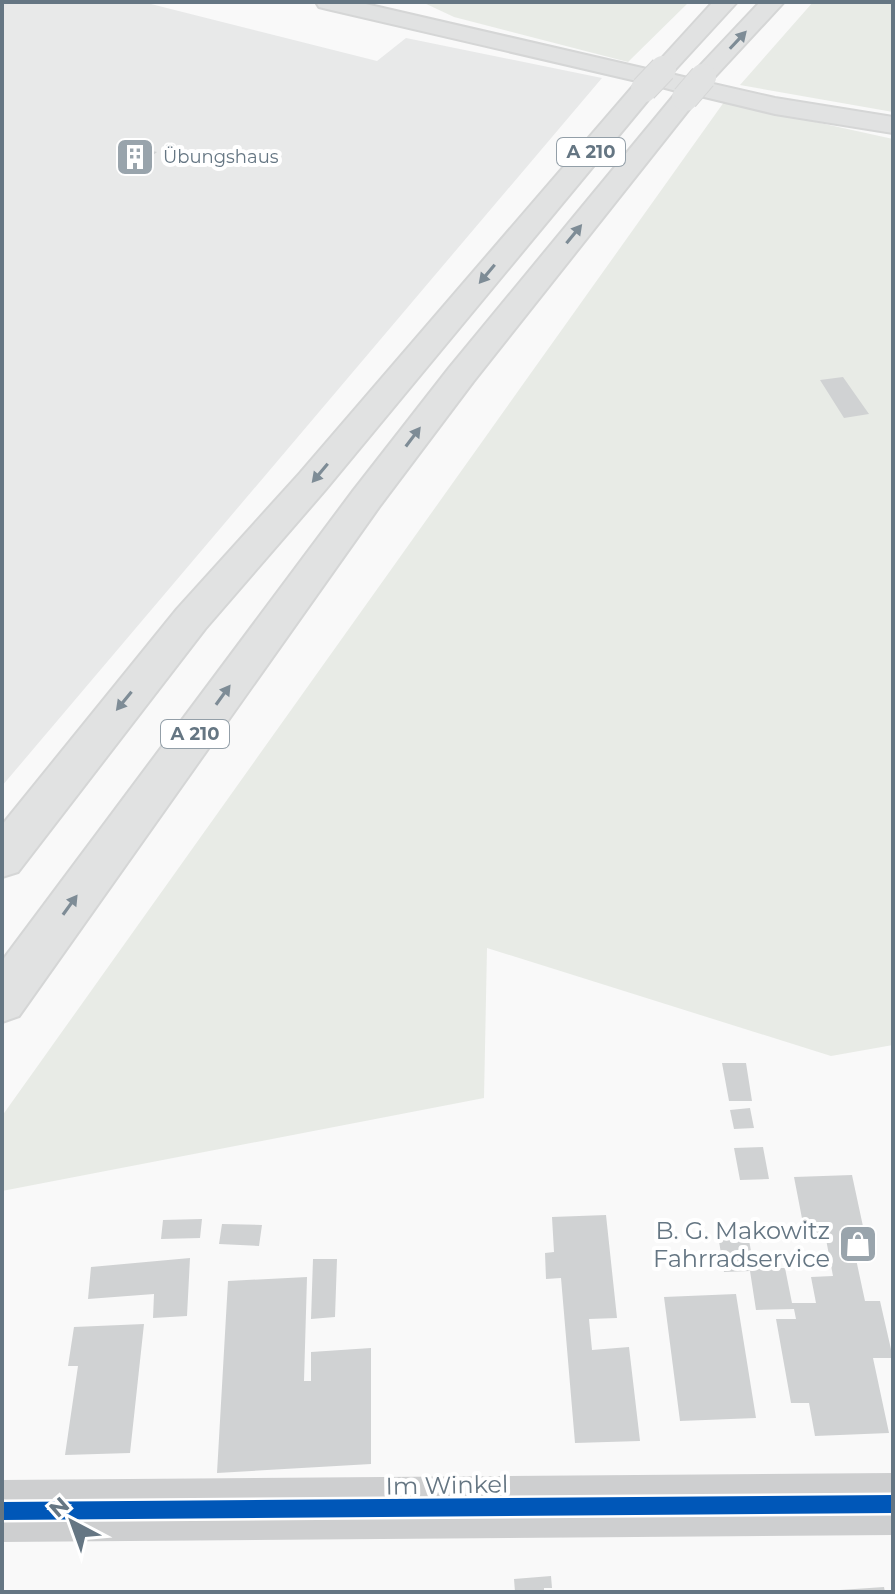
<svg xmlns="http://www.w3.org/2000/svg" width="895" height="1594" font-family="Montserrat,sans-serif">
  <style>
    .built { fill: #e8e9e9 }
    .green { fill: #e8ebe6 }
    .building { fill: #d0d2d3 }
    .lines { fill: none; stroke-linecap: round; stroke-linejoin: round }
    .highway-casing { stroke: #d5d6d6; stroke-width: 4 }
    .minor { fill: #cecfd0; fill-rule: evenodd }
    .highway { fill: #e1e2e2; fill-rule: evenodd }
    .highway-bridge-casing { stroke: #d5d6d6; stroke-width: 28; stroke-linecap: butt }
    .highway-bridge { stroke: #e1e2e2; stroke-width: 26 }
    .cycleway-casing { stroke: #fff; stroke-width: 5 }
    .cycleway { fill: #0057b8; fill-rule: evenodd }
    .oneway { fill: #7e8c96 }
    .labels { text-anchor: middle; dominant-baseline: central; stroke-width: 8; stroke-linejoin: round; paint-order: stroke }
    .shield { fill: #fff; stroke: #939fa8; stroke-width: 2 }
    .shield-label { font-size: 18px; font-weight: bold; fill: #657683 }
    .far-poi-label { font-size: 18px; fill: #657683; stroke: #fff; text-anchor: start }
    .near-poi-label { font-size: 24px; fill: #657683; stroke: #fff; text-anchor: end }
    .near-street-label { font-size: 24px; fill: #657683; stroke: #fff }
  </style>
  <rect width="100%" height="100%" fill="#f9f9f9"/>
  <path class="built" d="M2,2H143L377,61L406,38L602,78L2,786Z"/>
  <path class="green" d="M422,2H689L628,62L454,17Z
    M813,2H893V112L740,85Z
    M724,102L893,139V1045L831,1056L487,948L484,1098L2,1191V1116Z"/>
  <path class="building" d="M139,148L157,152L139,166L116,159Z
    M843,377L869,414L844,418L820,380Z
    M722,1063H746L752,1101H729Z
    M750,1108L754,1128L734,1129L730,1110Z
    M763,1147L769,1179L740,1180L734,1148Z
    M852,1175L870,1259H856L865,1301H880L893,1358H873L889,1433L815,1436L809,1403H791L776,1319H796L794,1309L756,1310L750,1271L724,1272L717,1229H747L754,1268H785L792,1303H816L811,1277L833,1276L825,1234H805L794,1177Z
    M606,1215L617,1318L589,1319L592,1350L629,1347L640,1441L575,1443L561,1278L546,1279L545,1253L554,1252L552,1217Z
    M202,1219L200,1238L161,1239L163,1220Z
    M222,1224L262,1225L259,1246L219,1244Z
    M190,1258L187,1316L153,1318L154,1294L88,1299L91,1267Z
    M313,1259H337L335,1317L311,1319Z
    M307,1277L304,1381H311V1352L371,1348V1464L217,1473L228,1281Z
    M736,1294L756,1418L680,1421L664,1297Z
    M144,1324L130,1453L65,1455L78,1366H68L74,1327Z
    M551,1576L552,1588H544V1592H515L514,1579Z
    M884,1587L885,1592H840V1590Z"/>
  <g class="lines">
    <g class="highway-casing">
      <path id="highway" d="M316,2H357L651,70L713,2H737L671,74L692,79L694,72L760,2H784L709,83L775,98L893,117V133L775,114L696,95L698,98L694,103L473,382L379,507L19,1016L2,1022V961L353,491L449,368L676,93L680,92L654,85L657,89L653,94L326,489L205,629L18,872L2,877V825L177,609L300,473L635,84L641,82L327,9L319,7Z"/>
    </g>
    <path class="minor" d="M893,1473V1535L2,1542V1480Z"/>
    <use href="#highway" class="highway"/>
    <g class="highway-bridge-casing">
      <path id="highway-bridge" d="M644,89L663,69
        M685,98L703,77"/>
    </g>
    <use href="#highway-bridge" class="highway-bridge"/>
    <g class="cycleway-casing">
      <path id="cycleway" d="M893,1495V1513L2,1520V1502Z"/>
    </g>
    <use href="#cycleway" class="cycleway"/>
  </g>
  <defs><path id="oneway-solid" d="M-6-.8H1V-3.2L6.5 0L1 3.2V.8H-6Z" transform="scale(2)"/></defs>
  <g class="oneway">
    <use href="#oneway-solid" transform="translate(738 40) rotate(-47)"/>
    <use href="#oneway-solid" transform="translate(574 234) rotate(-51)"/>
    <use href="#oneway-solid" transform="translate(487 274) rotate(130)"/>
    <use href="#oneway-solid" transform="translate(413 437) rotate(-53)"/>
    <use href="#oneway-solid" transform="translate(320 473) rotate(130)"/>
    <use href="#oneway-solid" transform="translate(223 695) rotate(-54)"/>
    <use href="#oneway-solid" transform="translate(124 701) rotate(129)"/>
    <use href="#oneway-solid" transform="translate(70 905) rotate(-54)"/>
  </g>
  <defs>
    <g id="building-square" transform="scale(2)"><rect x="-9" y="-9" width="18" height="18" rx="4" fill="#99a4ac" stroke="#fff"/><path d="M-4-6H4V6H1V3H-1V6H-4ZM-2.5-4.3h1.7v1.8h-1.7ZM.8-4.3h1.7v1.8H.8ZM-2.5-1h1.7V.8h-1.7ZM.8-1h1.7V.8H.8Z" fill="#fff"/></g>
    <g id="shop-square" transform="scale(2)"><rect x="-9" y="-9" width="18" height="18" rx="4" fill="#99a4ac" stroke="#fff"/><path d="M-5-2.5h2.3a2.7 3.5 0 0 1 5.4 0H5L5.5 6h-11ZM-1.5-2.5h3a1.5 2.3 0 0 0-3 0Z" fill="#fff"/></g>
  </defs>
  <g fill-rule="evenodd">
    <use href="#building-square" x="135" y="157"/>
    <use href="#shop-square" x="858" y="1244"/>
  </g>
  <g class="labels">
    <g class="shield">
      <rect x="557" y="138" width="68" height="28" rx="6"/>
      <rect x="161" y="720" width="68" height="28" rx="6"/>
    </g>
    <g class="shield-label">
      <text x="591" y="152">A 210</text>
      <text x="195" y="734">A 210</text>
    </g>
    <g class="far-poi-label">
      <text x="163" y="157">Übungshaus</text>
    </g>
    <g class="near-poi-label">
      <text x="830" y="1230">B. G. Makowitz<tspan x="830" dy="28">Fahrradservice</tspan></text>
    </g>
    <g class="near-street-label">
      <text transform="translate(447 1485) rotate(-1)">Im Winkel</text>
    </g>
  </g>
  <rect width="895" height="1594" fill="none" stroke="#657683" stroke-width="8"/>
  <g transform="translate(72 1522) rotate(319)" stroke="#ffffff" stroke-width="6" paint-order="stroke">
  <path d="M0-6L14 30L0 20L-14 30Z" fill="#657683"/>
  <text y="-12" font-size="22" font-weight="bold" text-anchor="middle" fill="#657683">N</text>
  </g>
</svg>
